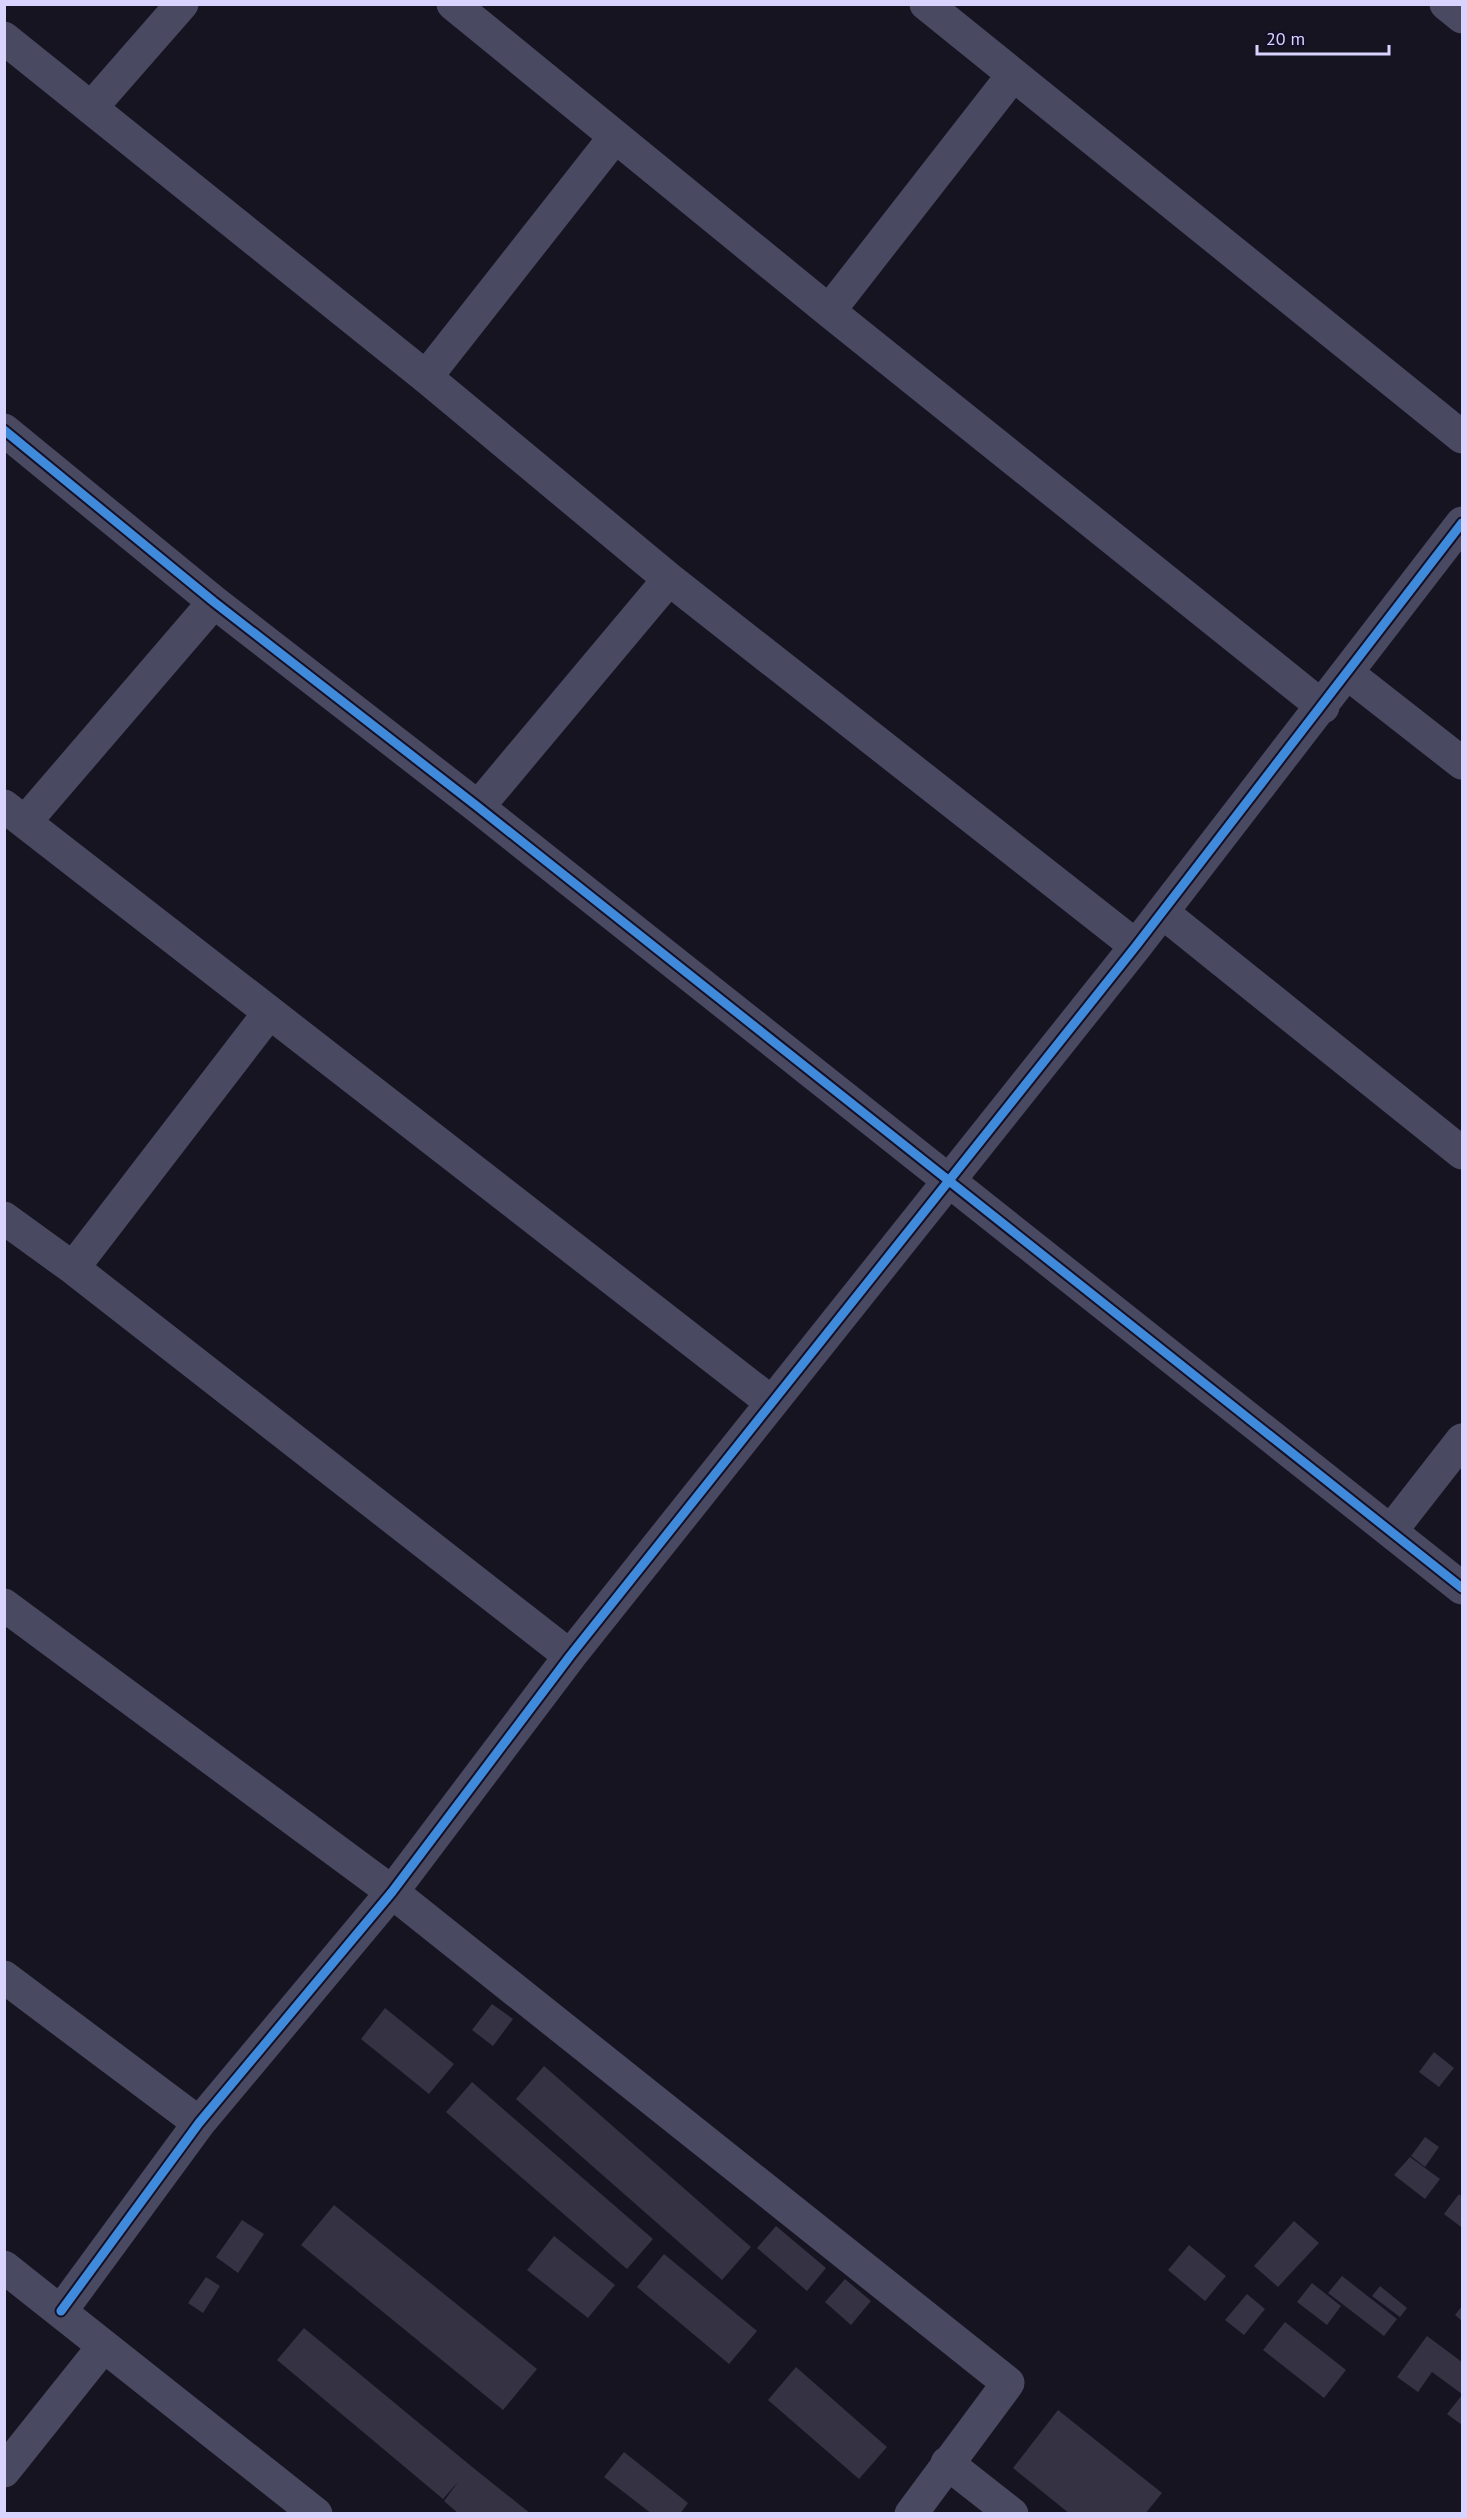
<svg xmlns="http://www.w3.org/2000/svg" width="1467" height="2518" font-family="'PT Sans',sans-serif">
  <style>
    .building { fill: #343243 }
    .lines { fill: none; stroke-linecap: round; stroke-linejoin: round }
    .minor { stroke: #4a4962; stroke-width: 33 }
    .cycleway-casing { stroke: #130f26; stroke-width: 13 }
    .cycleway { stroke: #408adc; stroke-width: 9 }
  </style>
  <rect width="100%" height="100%" fill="#161421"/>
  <path class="building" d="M492,2004L513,2019L493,2046L472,2030Z
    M385,2008L454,2064L429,2094L361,2039Z
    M1434,2052L1454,2068L1439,2087L1419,2072Z
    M544,2066L751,2247L722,2280L516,2099Z
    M472,2082L653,2239L627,2269L446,2112Z
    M1425,2137L1439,2147L1425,2167L1411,2156Z
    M1410,2157L1440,2179L1425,2199L1394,2175Z
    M1459,2194L1462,2197L1461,2227L1444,2214Z
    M334,2205L537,2369L503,2410L301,2245Z
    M242,2220L264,2234L238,2273L216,2257Z
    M1294,2221L1319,2243L1278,2287L1254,2266Z
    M776,2226L826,2268L807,2291L757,2248Z
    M554,2236L615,2285L588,2318L527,2270Z
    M1189,2245L1226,2276L1205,2301L1168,2270Z
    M664,2254L757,2331L729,2364L637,2287Z
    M1342,2276L1397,2319L1384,2336L1328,2293Z
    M206,2277L220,2286L203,2313L188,2303Z
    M845,2279L871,2301L851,2325L825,2302Z
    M1312,2283L1341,2306L1327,2325L1297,2302Z
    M1380,2286L1407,2308L1400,2317L1372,2296Z
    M1247,2294L1265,2309L1244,2335L1225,2320Z
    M1462,2306V2321L1455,2315Z
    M1285,2322L1346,2370L1324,2398L1263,2350Z
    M304,2328L471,2466L531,2514H459L444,2501L458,2482L443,2499L277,2360Z
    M1427,2336L1462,2362V2394L1432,2372L1418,2392L1397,2377Z
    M796,2367L887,2447L859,2479L768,2400Z
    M1462,2395V2425L1447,2414Z
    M1058,2410L1162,2493L1145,2514H1070L1013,2468Z
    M624,2452L688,2503L680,2514H652L604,2477Z"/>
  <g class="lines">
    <path class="minor" d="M453,4L829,311L1323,707
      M926,4L1462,437
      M1446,4L1462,17
      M4,38L426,377L669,579L1136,946
      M91,108L182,4
      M829,311L1013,75
      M426,377L614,138
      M4,430L214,602L478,807L1462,1588
      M1347,673L1462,763
      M4,806L771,1402
      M478,807L669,579
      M25,822L214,602
      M1162,912L1462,1153
      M4,1218L73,1268L570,1656
      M73,1268L269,1013
      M1391,1531L1462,1440
      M4,1605L392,1892L1008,2383L911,2514
      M4,1977L199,2123
      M4,2267L316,2514
      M61,2311L199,2123L392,1892L570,1656L1136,946L1462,523
      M947,2463L1012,2514
      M4,2471L103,2347"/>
    <g class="cycleway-casing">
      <path id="cycleway" d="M4,430L214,602L478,807L1462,1588
        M61,2311L199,2123L392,1892L570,1656L1136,946L1462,523"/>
    </g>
    <use href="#cycleway" class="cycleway"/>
  </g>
  <rect width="1467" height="2518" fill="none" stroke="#d9d4ff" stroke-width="12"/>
  <path d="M1257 45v9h132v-9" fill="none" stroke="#d9d4ff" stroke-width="3"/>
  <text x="1266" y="45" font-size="18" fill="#d9d4ff" stroke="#130f26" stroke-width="4.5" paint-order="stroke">20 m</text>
</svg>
